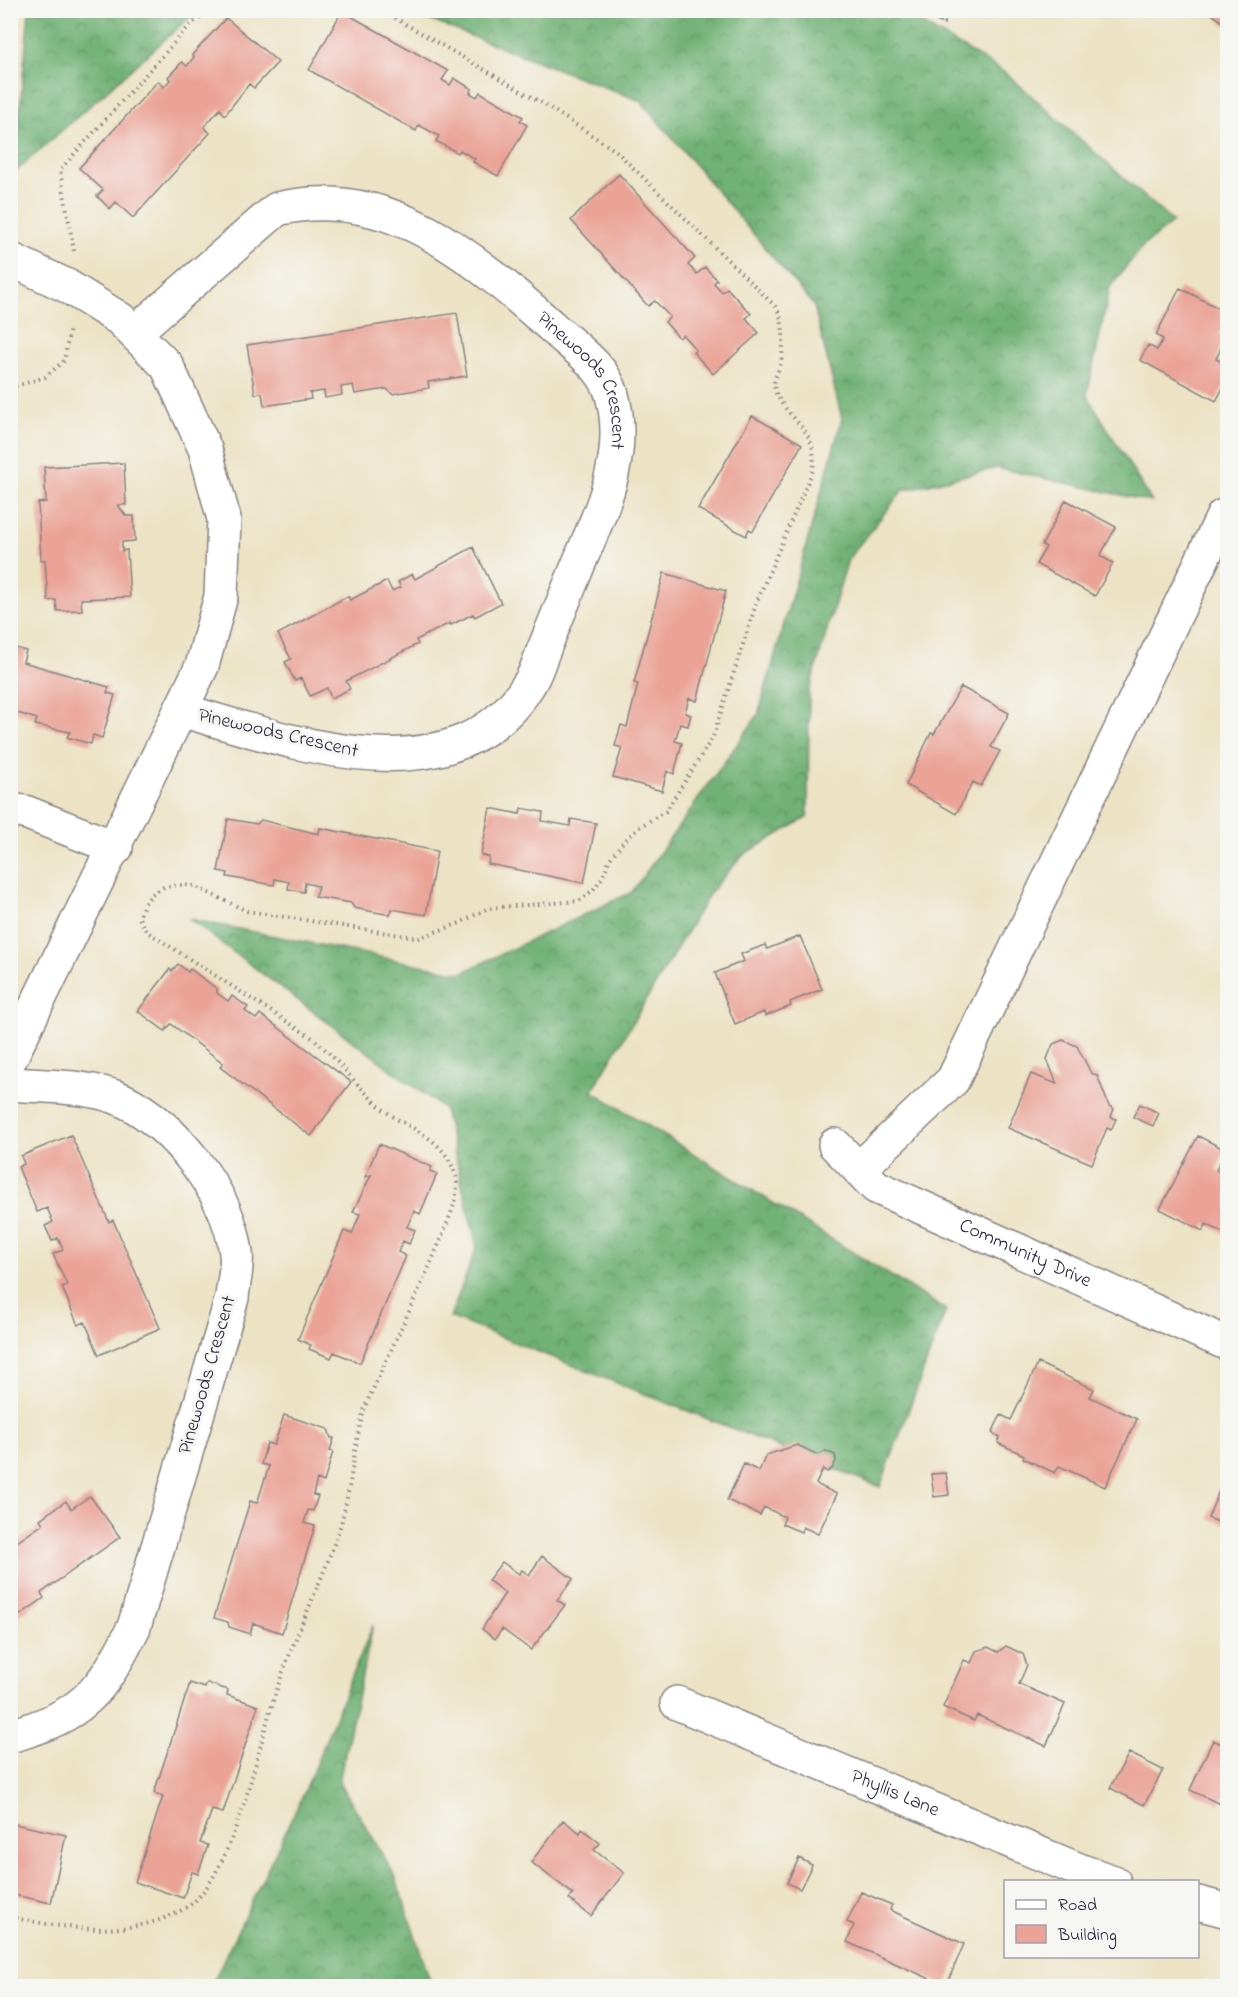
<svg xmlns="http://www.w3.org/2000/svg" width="1238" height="1997" font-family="'Indie Flower',sans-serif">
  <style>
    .forest { fill: url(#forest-crowns); stroke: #496a58; stroke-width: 1.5 }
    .building { fill: #eaa396 }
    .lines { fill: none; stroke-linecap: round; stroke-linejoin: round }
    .street-casing { stroke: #878280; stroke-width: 36 }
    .path { stroke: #878280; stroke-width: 4; stroke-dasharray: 1.5 4.5; stroke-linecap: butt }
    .street { stroke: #fff; stroke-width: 33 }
    .labels { text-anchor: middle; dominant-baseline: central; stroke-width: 6; stroke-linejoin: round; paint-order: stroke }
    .street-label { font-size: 20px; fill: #22223b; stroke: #f6f6f2 }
  </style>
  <defs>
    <pattern id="forest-crowns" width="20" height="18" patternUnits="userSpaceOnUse" patternTransform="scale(1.5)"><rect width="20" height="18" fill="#70b174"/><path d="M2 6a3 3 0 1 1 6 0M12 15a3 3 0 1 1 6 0" fill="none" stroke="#5c9060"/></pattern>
  </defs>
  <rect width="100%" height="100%" fill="#f6f6f2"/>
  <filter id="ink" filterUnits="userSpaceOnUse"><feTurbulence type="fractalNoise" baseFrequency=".0167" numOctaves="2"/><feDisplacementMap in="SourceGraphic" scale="12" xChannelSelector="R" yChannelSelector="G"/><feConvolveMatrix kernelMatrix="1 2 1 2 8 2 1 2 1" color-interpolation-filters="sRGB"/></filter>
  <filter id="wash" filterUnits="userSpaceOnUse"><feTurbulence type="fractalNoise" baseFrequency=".008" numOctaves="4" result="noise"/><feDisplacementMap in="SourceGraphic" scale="24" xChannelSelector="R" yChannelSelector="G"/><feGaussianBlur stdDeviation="1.35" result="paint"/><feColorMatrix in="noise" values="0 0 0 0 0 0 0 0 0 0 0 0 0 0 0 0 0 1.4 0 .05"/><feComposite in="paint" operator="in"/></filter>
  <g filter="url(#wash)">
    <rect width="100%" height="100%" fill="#ece3c5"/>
    <path class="forest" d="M29,11V10L197,11L14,173Z
      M406,11H901L1006,73L1173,222L1142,247L1110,287L1087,395L1152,502L997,468L903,490L848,559L809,691L808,817L743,855L711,891L592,1091L946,1310L880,1487L450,1317L477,1247L444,1109L189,919L461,973L632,892L758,715L842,419L814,306L641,101Z
      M373,1625L339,1781L395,1876L432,1986H211L304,1793Z"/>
    <g id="blocks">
      <path class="building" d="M930,10H949L944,24L928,18Z
        M1213,10H1228L1227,26L1211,13Z
        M342,11L448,71L442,80L450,85L454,78L472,89L470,93L477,97L480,92L523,117L520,121L527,125L498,176L473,162L475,159L460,150L458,153L436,141L439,136L419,125L416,131L309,70Z
        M226,18L278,62L254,88L249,84L225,115L220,109L204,127L210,133L133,218L116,202L110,209L97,196L103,190L79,168L158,81L164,87L170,80L168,77L182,62L187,66L194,57L192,55Z
        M619,174L695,258L688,265L697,274L705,267L717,280L714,283L722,292L727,288L751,314L746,318L759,333L713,374L693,352L696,350L683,335L679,338L665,322L670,317L655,301L648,306L571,220Z
        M1180,288L1228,313V319L1219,334L1226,338L1216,359L1228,365V379L1216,401L1140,360L1148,345L1157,350L1163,339L1156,335Z
        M457,313L467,376L428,382L429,388L392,394L387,389L355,394L353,385L341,387L342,395L325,398L324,391L310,393L311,399L264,406L262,393L255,394L247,345Z
        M752,416L802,444L753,531L749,529L746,536L698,509Z
        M124,463L126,505H118L126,516H134L135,541L122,542V551L127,550L130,597L81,599L82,610L57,611L56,600L48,601L45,560H41L38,503L46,502L44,467Z
        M1066,500L1116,527L1100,556L1113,563L1095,596L1036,564L1046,547L1042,545Z
        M473,547L501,603L475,617L473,614L451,625L450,623L416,640L418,644L346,681L350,689L331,698L327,688L310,696L301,678L295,681L285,662L291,659L278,634L348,596L350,600L387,581L392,591L401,587L398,582L412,574L415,579Z
        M664,573L726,591L697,701L689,698L685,713L691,715L688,726L680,724L675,741L682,743L674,774L667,771L662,791L613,777L622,748L615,746L621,725L627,727L638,684L634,683Z
        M10,646L26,651L23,662L109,687L107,693L115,695L102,738L93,735L91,744L67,737L70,732L35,725L37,719L14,712L10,721Z
        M961,687L1009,713L991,747L1000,751L981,786L973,782L956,814L906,785L931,733L934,734Z
        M490,808L520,814L521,808L543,812L542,821L570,826L571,819L596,823L584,883L488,864L489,857L481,855Z
        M228,819L257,824L261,820L319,834L320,828L437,851L426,915L392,909L390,915L354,908L351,903L315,897L318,886L305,883L304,892L288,889L289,882L275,879L274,885L227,877L228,873L218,871Z
        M800,936L822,989L790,1002L791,1006L765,1016L764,1012L735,1024L715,973L744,961L741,954L765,945L767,949Z
        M178,964L188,972L190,969L217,989V993L228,1001L232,996L248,1007L245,1011L256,1019L260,1014L351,1082L311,1136L220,1067L223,1063L171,1024L165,1031L138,1011L170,969L172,971Z
        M1063,1040L1077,1046L1091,1073L1097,1075L1109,1106L1114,1109L1111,1117L1116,1119L1111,1130L1107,1128L1092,1164L1008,1128L1031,1074L1057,1084L1047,1059L1053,1044Z
        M1140,1104L1159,1113L1153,1126L1133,1117Z
        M71,1135L109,1222L113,1220L160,1328L99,1355L85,1322L78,1325L62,1287L67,1285L53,1254L63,1250L58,1238L52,1241L45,1226L53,1222L47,1208L37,1212L18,1167L24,1164L21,1156Z
        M1198,1136L1226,1150L1216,1170L1228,1176V1235L1206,1224L1203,1231L1160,1209Z
        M379,1144L432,1167L430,1171L437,1174L420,1214L414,1211L407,1227L415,1230L409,1244L403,1241L398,1252L406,1256L360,1363L334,1352L331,1358L309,1349L311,1345L298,1339L344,1231L352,1234L360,1214L353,1212L371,1175L365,1177Z
        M1038,1363L1094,1389L1090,1397L1137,1419L1105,1487L1059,1466L1055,1473L1023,1458L1024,1455L998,1443L1000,1437L992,1433L1001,1415L1011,1420Z
        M284,1415L328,1429L331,1438H334L330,1451L333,1452L324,1482L317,1479L313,1495L318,1496L313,1511L308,1510L304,1523L315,1526L282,1633L253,1623L250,1634L229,1627L228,1622L214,1618L250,1501L257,1503L269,1466L261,1464L267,1443L274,1445Z
        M797,1445L818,1455L826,1451L835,1455L836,1461L832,1469L827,1472L823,1469L816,1484L837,1494L818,1534L803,1527L801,1532L782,1524L785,1517L764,1507L760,1515L727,1500L744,1464L759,1471L766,1455Z
        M1227,1471H1228V1526L1208,1518Z
        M946,1473L949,1495L934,1497L931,1474Z
        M90,1496L120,1537L41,1593L44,1598L10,1622V1547L43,1524L40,1519L66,1501L71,1509Z
        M542,1556L573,1579L557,1600L565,1605L531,1650L502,1629L495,1639L482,1629L505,1593L488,1580L502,1562L519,1574L522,1570L529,1575Z
        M1006,1646L1023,1654L1027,1665L1019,1684L1065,1704L1046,1746L977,1715L974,1721L943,1707L964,1660L971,1663L976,1651L988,1647L998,1652Z
        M190,1683L205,1688L207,1683L228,1690L227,1695L258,1706L223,1813L212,1810L200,1843L208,1845L198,1874L192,1872L183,1898L135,1882L163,1796L154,1793Z
        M1213,1740L1228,1747V1798L1224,1796L1220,1804L1190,1790Z
        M1129,1753L1163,1770L1144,1805L1110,1788Z
        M563,1820L580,1833L582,1829L600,1843L594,1850L624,1873L591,1916L569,1899L573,1894L531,1862Z
        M10,1823L66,1835L51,1903L10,1894Z
        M799,1858L812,1865L800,1889L787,1883Z
        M861,1892L892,1905L890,1910L964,1944L946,1986L847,1942L854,1925L847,1922Z"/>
    </g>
  </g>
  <g filter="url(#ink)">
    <use href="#blocks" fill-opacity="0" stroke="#878280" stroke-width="1.5"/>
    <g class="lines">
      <g class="street-casing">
        <g id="street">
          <path d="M10,259L67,286L120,319L167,366L205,449L224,519L221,596L202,666L10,1059"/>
          <path id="s1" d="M134,333L277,209C389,183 473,257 551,326C572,346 604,365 612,395C629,457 600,512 577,568C566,595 555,622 544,649C539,661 536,674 529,684C455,804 288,741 181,710"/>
          <path d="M10,810L25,812L116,848"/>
          <path d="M10,1084C46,1087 90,1085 123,1100C175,1125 229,1194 236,1253C238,1267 233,1284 232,1298L134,1627C101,1693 84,1715 10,1736"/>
          <path id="s2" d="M835,1145L876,1187L1228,1344"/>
          <path d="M859,1169L953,1080L1223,516"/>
          <path id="s3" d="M677,1703L1084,1872L1114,1882"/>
          <path d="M1198,1903L1228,1911"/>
        </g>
      </g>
      <path class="path" d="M74,251L60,170L193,22L218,10
        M10,388L45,377L64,361L70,328
        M10,1917C69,1929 133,1940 187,1907C234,1877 258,1745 276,1692C294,1636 322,1583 340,1527C352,1487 353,1446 365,1407C393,1344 425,1281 450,1216C454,1207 459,1185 456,1176C442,1131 402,1130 374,1101C353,1081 336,1058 314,1039L146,931L139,918L144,904L152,894L164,887L180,885L194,886L247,911L419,938L460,923L488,908L579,901L593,890L604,875L609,860L624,841L641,826L666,811L713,737L757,601L813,470C818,427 791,425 776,393C770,381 779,373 781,362C784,343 785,323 776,307L616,151L547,106L381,10"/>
      <use href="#street" class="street"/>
    </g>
  </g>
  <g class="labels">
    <g class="street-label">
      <text stroke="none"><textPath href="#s1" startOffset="567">Pinewoods Crescent</textPath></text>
      <text transform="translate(278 734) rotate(13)">Pinewoods Crescent</text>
      <text stroke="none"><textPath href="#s2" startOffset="222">Community Drive</textPath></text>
      <text transform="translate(208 1375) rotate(-74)">Pinewoods Crescent</text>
      <text stroke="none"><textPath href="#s3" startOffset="236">Phyllis Lane</textPath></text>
    </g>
  </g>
  <rect width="1238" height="1997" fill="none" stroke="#f6f6f2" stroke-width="36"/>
  <rect x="1004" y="1880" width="195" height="78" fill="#f6f6f2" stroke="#a1a1a9" stroke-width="1.5"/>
  <rect x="1016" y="1900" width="30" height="9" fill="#ffffff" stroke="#a1a1a9" stroke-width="1.5"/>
  <text x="1058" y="1910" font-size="18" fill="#22223b">Road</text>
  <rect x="1016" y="1925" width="30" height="18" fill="#eaa396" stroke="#a1a1a9" stroke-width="1.5"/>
  <text x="1058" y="1940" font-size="18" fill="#22223b">Building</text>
</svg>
